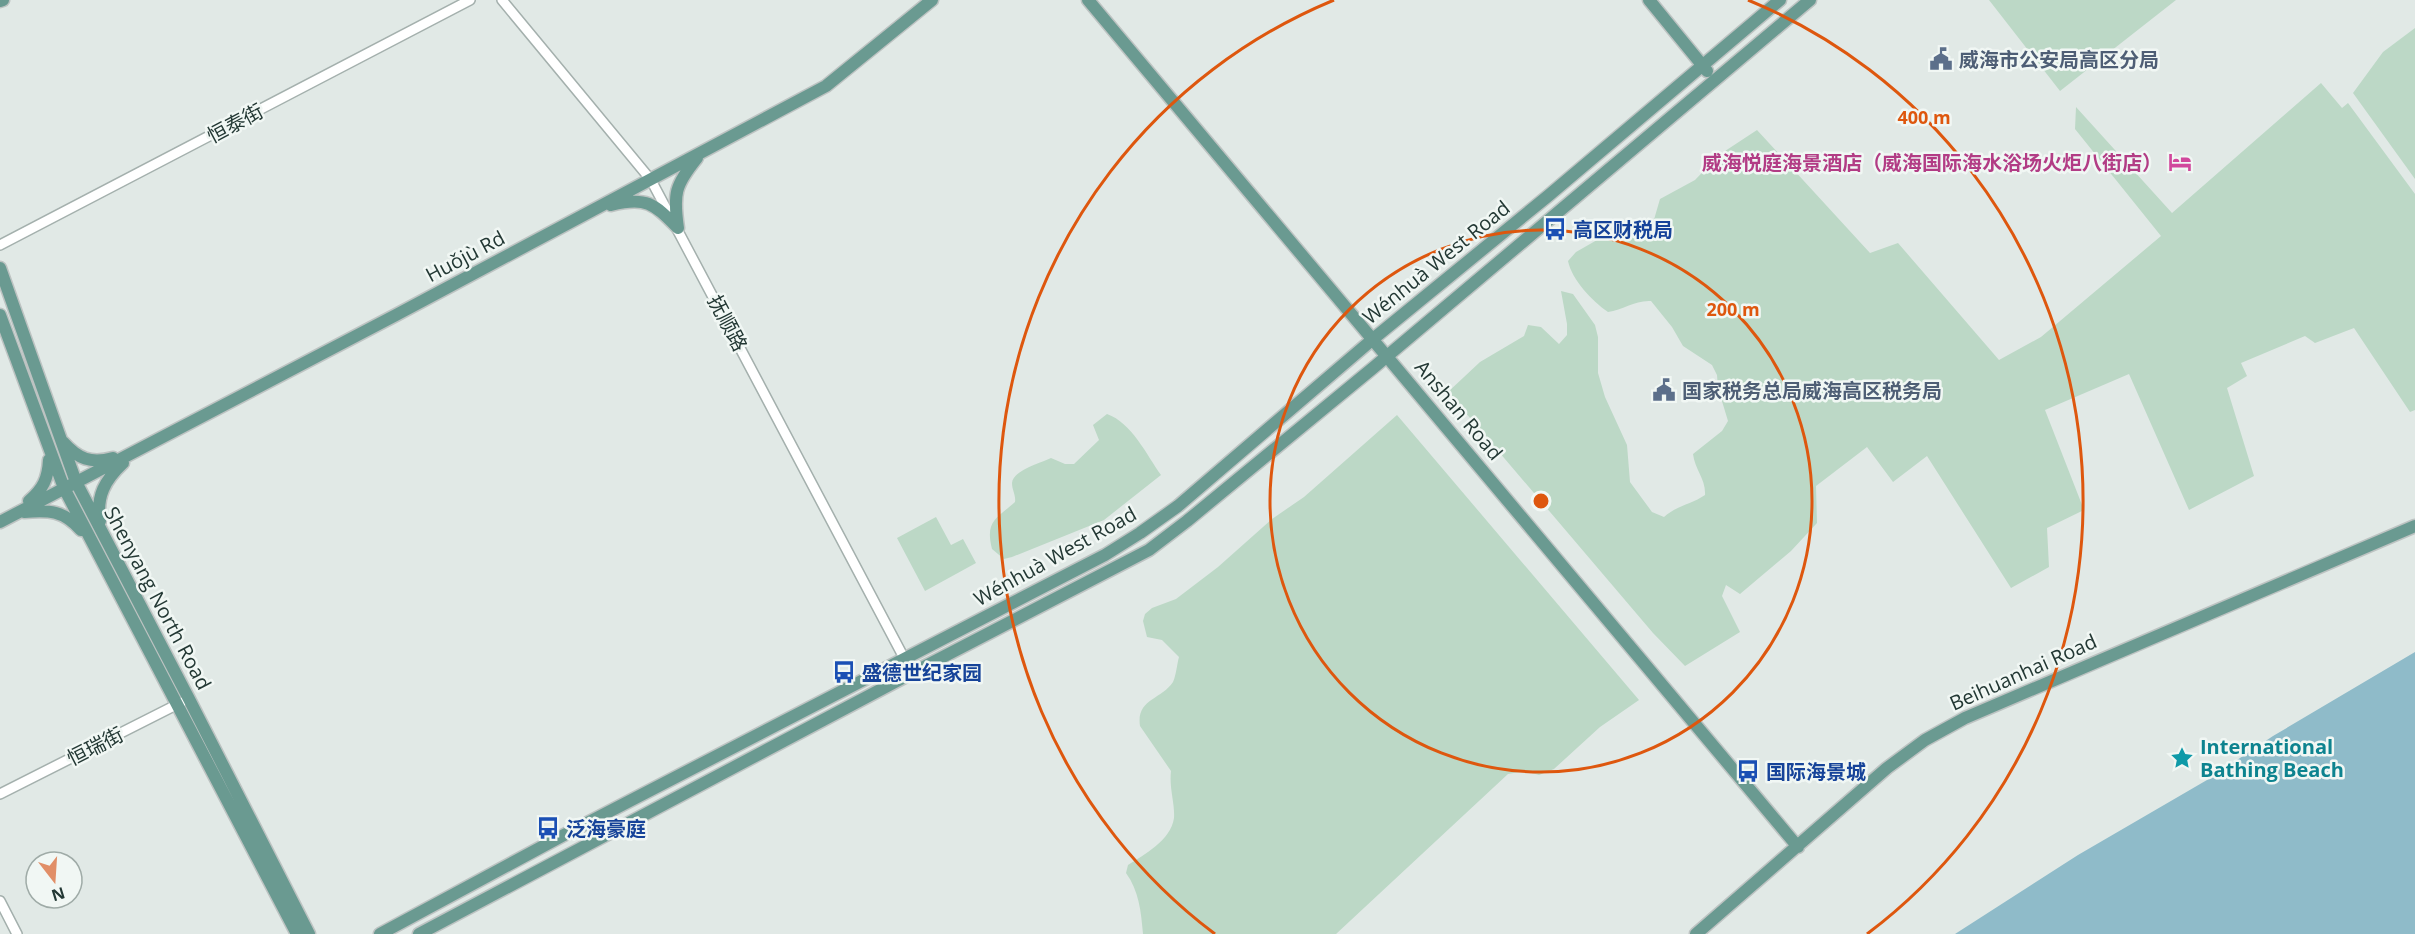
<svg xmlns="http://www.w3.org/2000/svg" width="2415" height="934" font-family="'Open Sans','Noto Sans SC',sans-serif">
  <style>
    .green { fill: #bcd8c6 }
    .water { fill: #8fbbc9 }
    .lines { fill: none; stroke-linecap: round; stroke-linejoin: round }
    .minor-casing { stroke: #a4b0ad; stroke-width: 12 }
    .major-casing { stroke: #bdc3c2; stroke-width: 15 }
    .minor { stroke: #fff; stroke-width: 9 }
    .major { stroke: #6a9a91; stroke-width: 12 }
    .ring { fill: none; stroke: #de570e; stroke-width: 3 }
    .labels { text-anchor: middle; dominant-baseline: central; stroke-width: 5; stroke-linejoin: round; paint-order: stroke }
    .service-label { font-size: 20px; font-weight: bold; fill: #4e5e75; stroke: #f1f7f4; text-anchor: start }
    .street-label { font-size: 20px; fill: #233834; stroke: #f1f7f4 }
    .hotel-label { font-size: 20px; font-weight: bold; fill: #b23c85; stroke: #f1f7f4; text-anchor: end }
    .transit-label { font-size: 20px; font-weight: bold; fill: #164399; stroke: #f1f7f4; text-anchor: start }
    .culture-label { font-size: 20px; font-weight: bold; fill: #0d838f; stroke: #f1f7f4; text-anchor: start }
    .centre { fill: #de570e; stroke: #f1f7f4; stroke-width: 3 }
    .ring-label { font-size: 18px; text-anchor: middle; font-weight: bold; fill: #de570e; stroke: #f1f7f4; stroke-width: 5; stroke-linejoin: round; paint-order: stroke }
  </style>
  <rect width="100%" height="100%" fill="#e1e9e6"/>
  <path class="green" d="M1989,0H2176L2060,91Z
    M2415,28V179L2353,93L2383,52Z
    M2321,83L2342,108L2348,103L2415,194V410L2410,412L2354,328L2315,343L2305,336L2241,363L2247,376L2227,388L2254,476L2189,510L2129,374L2045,410L2084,510L2047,528L2049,567L2011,588L1927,456L1893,482L1867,447L1816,486L1817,523L1791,551L1740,594L1726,585L1722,596L1740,632L1685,666L1653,633L1448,392L1480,362L1524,336L1528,325L1541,327L1559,344L1567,335V324L1561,291L1573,294L1595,325L1598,337V373L1605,397L1627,445L1630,482L1652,512L1664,517C1676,506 1692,504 1705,495C1706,479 1695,470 1693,454L1722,431L1728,421L1718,388L1717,375L1712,365L1683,346L1672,327L1651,301C1635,300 1623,310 1608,312C1592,301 1572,280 1568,261L1576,252L1597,240L1609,239L1621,242L1645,232L1653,223L1660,199L1695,180L1719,155L1757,130L1870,253L1898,243L1999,360L2041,337L2161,236L2075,129L2076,107L2172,213Z
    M1107,414C1132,423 1146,454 1161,475L1104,520L1012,557L1004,559L992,549C985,521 996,519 1015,502C1016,495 1012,490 1012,483C1013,470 1041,463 1051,458L1065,464H1074L1099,440L1093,425Z
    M1397,415L1639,700L1600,727L1554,769L1539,775L1525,771L1508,774L1336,934H1143C1141,911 1139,891 1126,873L1128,865C1144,855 1171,840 1174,818C1175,803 1169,789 1171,771L1140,726C1136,699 1161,700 1173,682C1176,676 1177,664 1179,657L1162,640L1147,637L1143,621L1145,614L1152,608L1176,599L1218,567L1272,519L1304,497Z
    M936,517L951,545L963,539L976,563L925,591L897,538Z"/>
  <path class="water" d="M2415,652V934H1955L2078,855L2207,780L2273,736Z"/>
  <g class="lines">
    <g class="minor-casing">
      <path id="minor" d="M502,0L651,180L912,673
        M0,245L470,0
        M0,794L182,702
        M0,901L17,934"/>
    </g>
    <g class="major-casing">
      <path id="major" d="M1088,0L1798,847
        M1649,0L1707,71
        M0,1L3,0
        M611,205C647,196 654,204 678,228
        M678,228C673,194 675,185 697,158
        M0,268L76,482L189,699L309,934
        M0,315L64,488L297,934
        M63,442C78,459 91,464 113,458
        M29,501C43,489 48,479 49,460
        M24,512C49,510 63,510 81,530
        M100,521C96,496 105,480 123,463
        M0,522L396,315L826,86L932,0
        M380,934L562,836L1105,555L1140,533L1178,506L1373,339L1548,196L1780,0
        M419,934L912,673L1149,550L1187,521L1373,368L1810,0
        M1696,934L1887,768L1925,740L1965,718L2415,526"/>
    </g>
    <use href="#minor" class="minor"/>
    <use href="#major" class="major"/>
  </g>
  <g class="ring">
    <circle cx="1541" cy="501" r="271"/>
    <path d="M1215 934A542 542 0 0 1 1334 0M1748 0A542 542 0 0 1 1867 934"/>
  </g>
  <defs>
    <g id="civic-bare" transform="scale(1.8)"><path d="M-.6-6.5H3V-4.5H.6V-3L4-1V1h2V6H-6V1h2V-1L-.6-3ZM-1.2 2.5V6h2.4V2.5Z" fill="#5c6f8a" stroke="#f1f7f4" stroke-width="2.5" paint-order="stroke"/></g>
    <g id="hotel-bare" transform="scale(1.8)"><path d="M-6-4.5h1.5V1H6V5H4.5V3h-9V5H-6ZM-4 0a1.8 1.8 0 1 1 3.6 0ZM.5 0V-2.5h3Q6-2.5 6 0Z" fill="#d1479c" stroke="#f1f7f4" stroke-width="2.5" paint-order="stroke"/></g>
    <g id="bus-bare" transform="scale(1.8)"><path d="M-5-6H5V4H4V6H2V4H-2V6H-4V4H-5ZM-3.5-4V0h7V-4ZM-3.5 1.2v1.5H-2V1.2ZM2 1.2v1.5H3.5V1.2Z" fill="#1a4fb4" stroke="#f1f7f4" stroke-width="2.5" paint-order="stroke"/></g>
    <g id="sight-bare" transform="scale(1.8)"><path d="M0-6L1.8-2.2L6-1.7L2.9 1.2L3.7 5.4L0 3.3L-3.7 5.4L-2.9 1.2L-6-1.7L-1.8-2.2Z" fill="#0f9aa8" stroke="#f1f7f4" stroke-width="2.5" paint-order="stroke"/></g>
  </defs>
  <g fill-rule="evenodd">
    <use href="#civic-bare" x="1941" y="59"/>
    <use href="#hotel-bare" x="2180" y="162"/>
    <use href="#bus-bare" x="1555" y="229"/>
    <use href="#civic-bare" x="1664" y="390"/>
    <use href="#bus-bare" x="844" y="672"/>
    <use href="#sight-bare" x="2182" y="758"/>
    <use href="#bus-bare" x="1748" y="771"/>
    <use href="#bus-bare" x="548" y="828"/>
  </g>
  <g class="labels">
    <g class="service-label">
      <text x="1959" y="59">威海市公安局高区分局</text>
      <text x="1682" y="390">国家税务总局威海高区税务局</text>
    </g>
    <g class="street-label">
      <text transform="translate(235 123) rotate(-28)">恒泰街</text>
      <text transform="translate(465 256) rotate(-28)">Huǒjù Rd</text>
      <text transform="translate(1436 262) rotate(-39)">Wénhuà West Road</text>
      <text transform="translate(728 323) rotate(62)">抚顺路</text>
      <text transform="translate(1459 410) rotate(50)">Anshan Road</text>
      <text transform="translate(1055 556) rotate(-29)">Wénhuà West Road</text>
      <text transform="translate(158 598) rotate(62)">Shenyang North Road</text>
      <text transform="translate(2023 672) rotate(-24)">Beihuanhai Road</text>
      <text transform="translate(95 746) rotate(-27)">恒瑞街</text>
    </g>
    <g class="hotel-label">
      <text x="2162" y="162">威海悦庭海景酒店（威海国际海水浴场火炬八街店）</text>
    </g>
    <g class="transit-label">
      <text x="1573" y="229">高区财税局</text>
      <text x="862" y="672">盛德世纪家园</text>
      <text x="1766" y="771">国际海景城</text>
      <text x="566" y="828">泛海豪庭</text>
    </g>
    <g class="culture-label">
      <text x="2200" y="746">International<tspan x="2200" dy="23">Bathing Beach</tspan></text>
    </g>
  </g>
  <circle cx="1541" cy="501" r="9" class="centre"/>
  <g class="ring-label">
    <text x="1924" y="124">400 m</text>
    <text x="1733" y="316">200 m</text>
  </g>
  <g transform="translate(54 880) rotate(163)"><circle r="28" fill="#f1f7f4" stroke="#9faba7" stroke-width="1.5"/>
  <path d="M0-4.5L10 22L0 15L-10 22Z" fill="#e18e67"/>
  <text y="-9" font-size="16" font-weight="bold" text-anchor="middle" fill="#233834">N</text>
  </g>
</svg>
